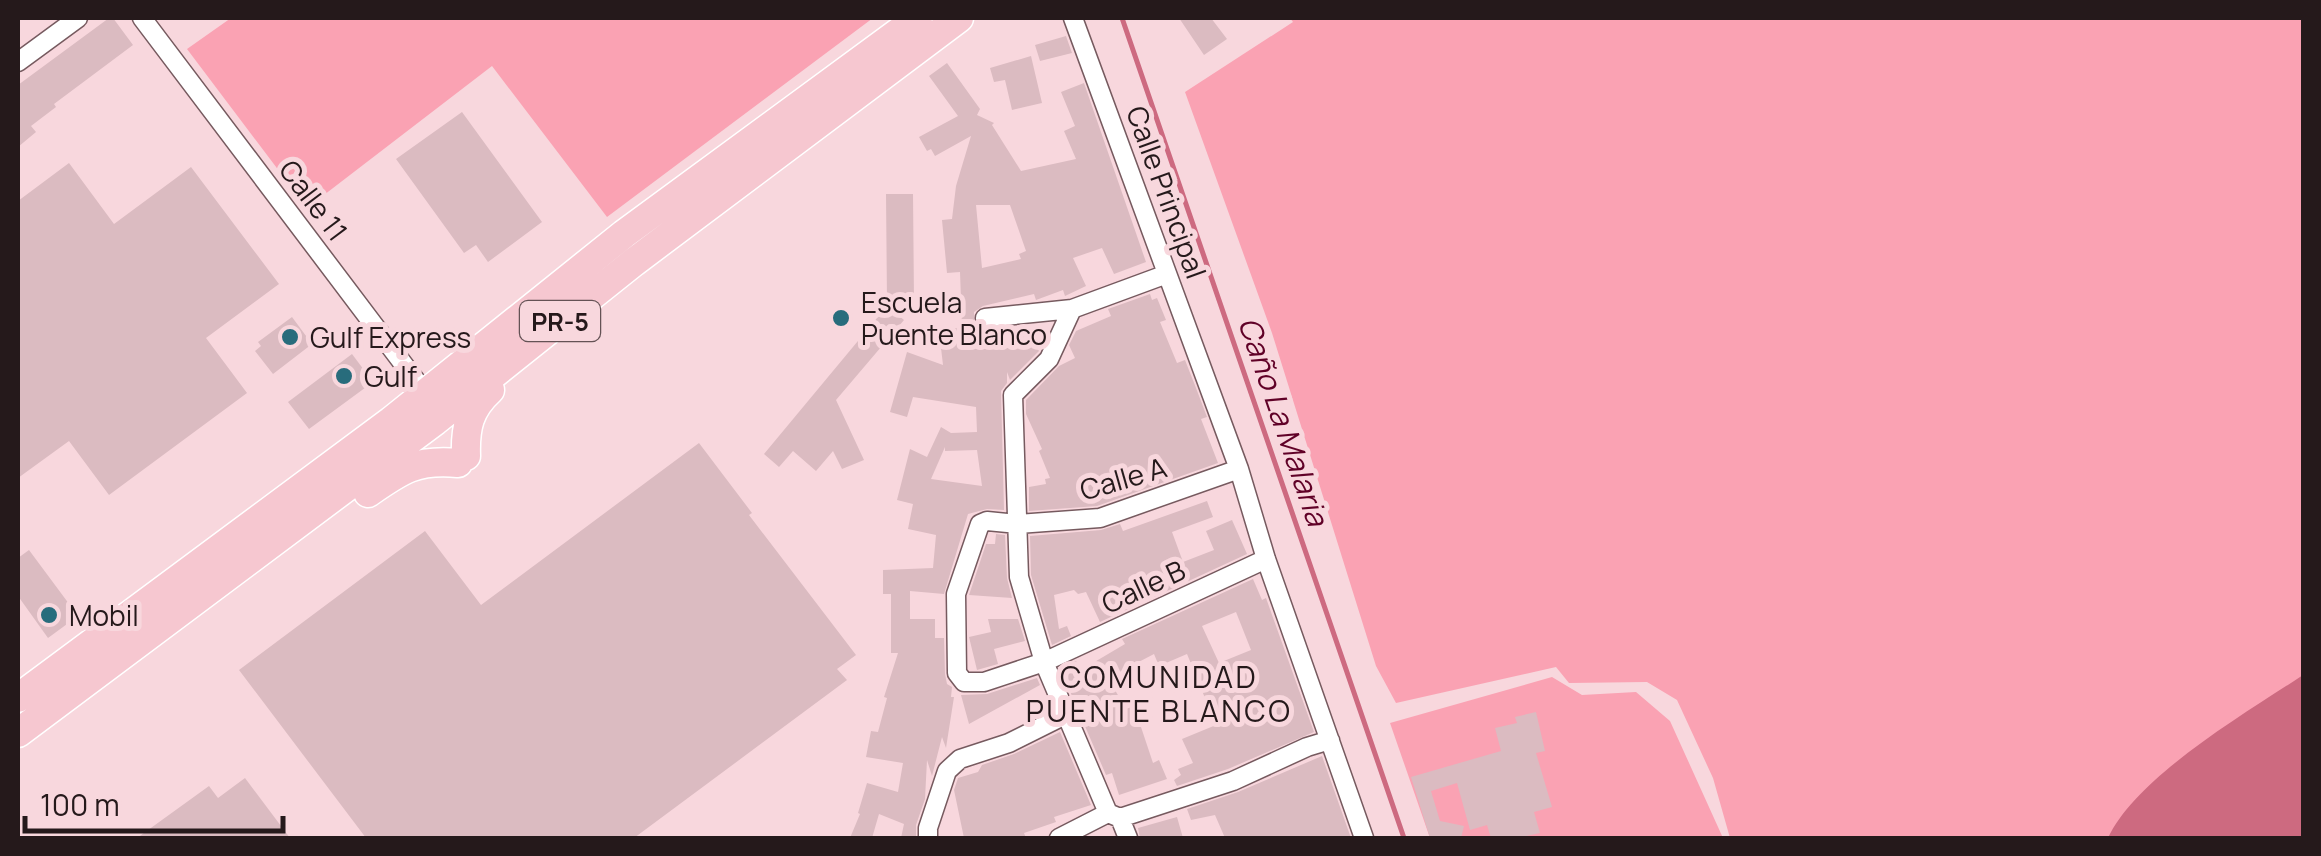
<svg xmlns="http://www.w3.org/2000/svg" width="2321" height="856" font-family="Manrope,sans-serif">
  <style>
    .green { fill: #faa2b3 }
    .water { fill: #cd6a80 }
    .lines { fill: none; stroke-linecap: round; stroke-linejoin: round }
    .stream { stroke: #cd6a80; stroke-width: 5 }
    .building { fill: #dbbbc1; fill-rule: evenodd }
    .street-casing { stroke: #765a5f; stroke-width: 21 }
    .primary-casing { stroke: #fff; stroke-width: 31 }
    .street { stroke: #fff; stroke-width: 18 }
    .primary { stroke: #f6c7d0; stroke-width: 28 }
    .poi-dot { fill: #286c7c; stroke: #f8d7dd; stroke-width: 4 }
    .labels { text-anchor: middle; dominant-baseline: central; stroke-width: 10; stroke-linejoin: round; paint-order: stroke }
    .shield { fill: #f8d7dd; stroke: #645255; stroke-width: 2.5 }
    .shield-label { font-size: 25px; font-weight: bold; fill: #25191b }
    .street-label { font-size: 28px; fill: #25191b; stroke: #f8d7dd }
    .poi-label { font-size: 28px; fill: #25191b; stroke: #f8d7dd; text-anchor: start }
    .water-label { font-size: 30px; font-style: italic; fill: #600127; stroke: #f8d7dd }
    .neighbourhood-label { font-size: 30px; letter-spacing: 2.5px; fill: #25191b; stroke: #f8d7dd }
  </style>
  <rect width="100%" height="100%" fill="#f8d7dd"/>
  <path class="green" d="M231,18H873L607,217L492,66L307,208L187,49Z
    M1290,18H2303V838H1730L1713,778L1677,700L1647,682L1569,683L1556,667L1396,703L1376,666L1272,333L1185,92L1293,22Z
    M1552,677L1582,695L1636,692L1670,721L1723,838H1430L1390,723Z"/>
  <path class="water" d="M2303,675V838H2108C2137,776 2246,713 2303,675Z"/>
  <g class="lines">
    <path class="stream" d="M1122,18L1404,838"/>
  </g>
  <path class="building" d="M109,18H113L133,45L54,104L56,107L31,126L36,132L18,147V85Z
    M1179,18H1211L1227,39L1204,55Z
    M1066,36L1072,53L1040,61L1035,45Z
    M1031,56L1042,103L1012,110L1005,80L994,82L990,68Z
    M947,63L980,109L977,115L994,123L992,125L1021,171L1076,159L1064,131L1075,126L1061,92L1084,83L1146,262L1114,274L1102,248L1073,258L1086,286L1065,296L1063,290L1036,300L1034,294L983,306L974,312V324L981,330L1005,329V333L1025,326L1039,351L1010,380L1007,372V383L1001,391L1004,510L987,509L968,514L944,594L910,591V619H935V638H944L945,674L947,684L952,687L951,697H954L946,748L942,737L932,776L927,760L925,799L916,825V838H901L904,824L879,814L872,838H850L860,814L858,813L867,783L898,792L903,763L866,757L871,731L878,732L887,698L884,697L898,653H891V594H883V570L933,568L936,535L908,529L913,504L897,500L910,449L927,457L941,427L951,433L977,432L976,407L913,397L907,417L890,412L907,352L943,365L939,331L962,327L960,272L947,273L942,220L952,219L956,186L971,136L935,156L931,149L927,151L919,137L958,116L929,76ZM976,205H1010L1026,251L1019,254L1021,259L982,268ZM945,447V451L977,450L982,486L931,479Z
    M462,112L542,222L488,262L476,245L464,253L396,159Z
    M69,163L114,224L191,167L279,284L206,338L247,393L109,495L69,441L18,478V201Z
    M886,194H913L914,301H887Z
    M1150,294L1152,300L1157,298L1166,320L1160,322L1177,363L1185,360L1196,388L1207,417L1201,419L1218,463L1097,506L1029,511V487L1046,484L1045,479L1050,478L1039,451L1042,449L1026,414V400L1059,366L1075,358L1069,345L1076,331L1111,316L1108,309Z
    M887,306L904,320L836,400L864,460L842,469L833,451L816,471L793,451L779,467L764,454Z
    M292,317L312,344L273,374L255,351L261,346L258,342Z
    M352,354L373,382L309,429L288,402Z
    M699,443L752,513L749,515L856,655L837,669L847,680L634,838H366L239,670L425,531L481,605Z
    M1207,501L1213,517L1172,532L1183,562L1214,550L1206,531L1232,520L1247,554L1100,622L1086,592L1078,594L1074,590L1054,595L1059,629L1067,626L1071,636L1052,645L1031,575L1030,536L1101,530L1120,524L1123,531Z
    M996,534L1005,535L1007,578L1012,598L969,595L986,544H995Z
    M29,550L78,616L48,638L18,596V558Z
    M1253,579L1262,600L1266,598L1314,732L1228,769L1177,786L1174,780L1181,775L1178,769L1193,763L1182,739L1216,725L1187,654L1159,666L1154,654L1108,678L1126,709L1134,706L1153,763L1159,760L1167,779L1119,795L1112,773L1106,775L1060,668L1076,661L1081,670L1125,644L1122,639ZM1236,612L1251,650L1219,663L1202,626Z
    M988,619H1018L1025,641L994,649L998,664L977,670L969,637L991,632Z
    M1037,678L1040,685L969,724L961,695L987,694Z
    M1536,712L1545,751L1536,753L1552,807L1534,812L1540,833L1517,838H1491L1487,825L1470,830L1457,783L1431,791L1440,821L1464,826L1461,838H1430L1411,777L1501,751L1495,728L1517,723L1515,717Z
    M1060,732L1091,805L1054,817L1056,822L1024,833L1026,838H964L954,790L958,778L978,772L982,765L1014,754Z
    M1322,756L1351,838H1225L1215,815L1191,820L1187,809L1238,792Z
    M245,778L290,838H137L209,786L218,798Z
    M1177,817L1183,838H1140L1138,828Z"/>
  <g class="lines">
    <g class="street-casing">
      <path id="street" d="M142,18L426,394L428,401
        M1073,18L1239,469L1266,559L1364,838
        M18,62L78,18
        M985,318L1072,309
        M1239,469L1100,518L1018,524L987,521L980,524L956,594L957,673L964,682H984L1044,662L1266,559
        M1120,818L1233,781L1307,747L1330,740
        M928,838V828L947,771L960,759L1009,743L1065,715
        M1059,838L1108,813
        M1128,838L1120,818L1108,813L1044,662L1019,577L1013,395L1049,359L1072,309L1167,274"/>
    </g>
    <g class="primary-casing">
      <path id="primary" d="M466,456C465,428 469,409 490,390
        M368,493C401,470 416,459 458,463
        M18,698L391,421L624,234L918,18
        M18,733L435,421L634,262L959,18"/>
    </g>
    <use href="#street" class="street"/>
    <use href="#primary" class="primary"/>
  </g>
  <g class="poi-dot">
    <circle cx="841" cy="318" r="10"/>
    <circle cx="290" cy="337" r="10"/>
    <circle cx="344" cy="376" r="10"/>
    <circle cx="49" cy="615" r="10"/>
  </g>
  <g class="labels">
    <rect class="shield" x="520" y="301" width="80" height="40" rx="8"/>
    <g class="shield-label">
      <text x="560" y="321">PR-5</text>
    </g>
    <g class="street-label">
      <text transform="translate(1167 192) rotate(70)">Calle Principal</text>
      <text transform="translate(314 200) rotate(53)">Calle 11</text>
      <text transform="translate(1123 478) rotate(-16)">Calle A</text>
      <text transform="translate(1143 586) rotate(-25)">Calle B</text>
    </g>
    <g class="poi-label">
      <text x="861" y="302">Escuela<tspan x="861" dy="32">Puente Blanco</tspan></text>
      <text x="310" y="337">Gulf Express</text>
      <text x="364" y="376">Gulf</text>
      <text x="69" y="615">Mobil</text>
    </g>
    <g class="water-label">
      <text transform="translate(1284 421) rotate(71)">Caño La Malaria</text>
    </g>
    <g class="neighbourhood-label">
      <text x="1159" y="676">COMUNIDAD<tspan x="1159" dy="34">PUENTE BLANCO</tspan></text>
    </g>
  </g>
  <rect width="2321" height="856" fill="none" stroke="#25191b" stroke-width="40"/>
  <path d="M25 816v15h258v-15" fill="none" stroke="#25191b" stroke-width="5"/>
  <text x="40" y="816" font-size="30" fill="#25191b" stroke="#f8d7dd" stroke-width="8" paint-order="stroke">100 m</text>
</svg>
